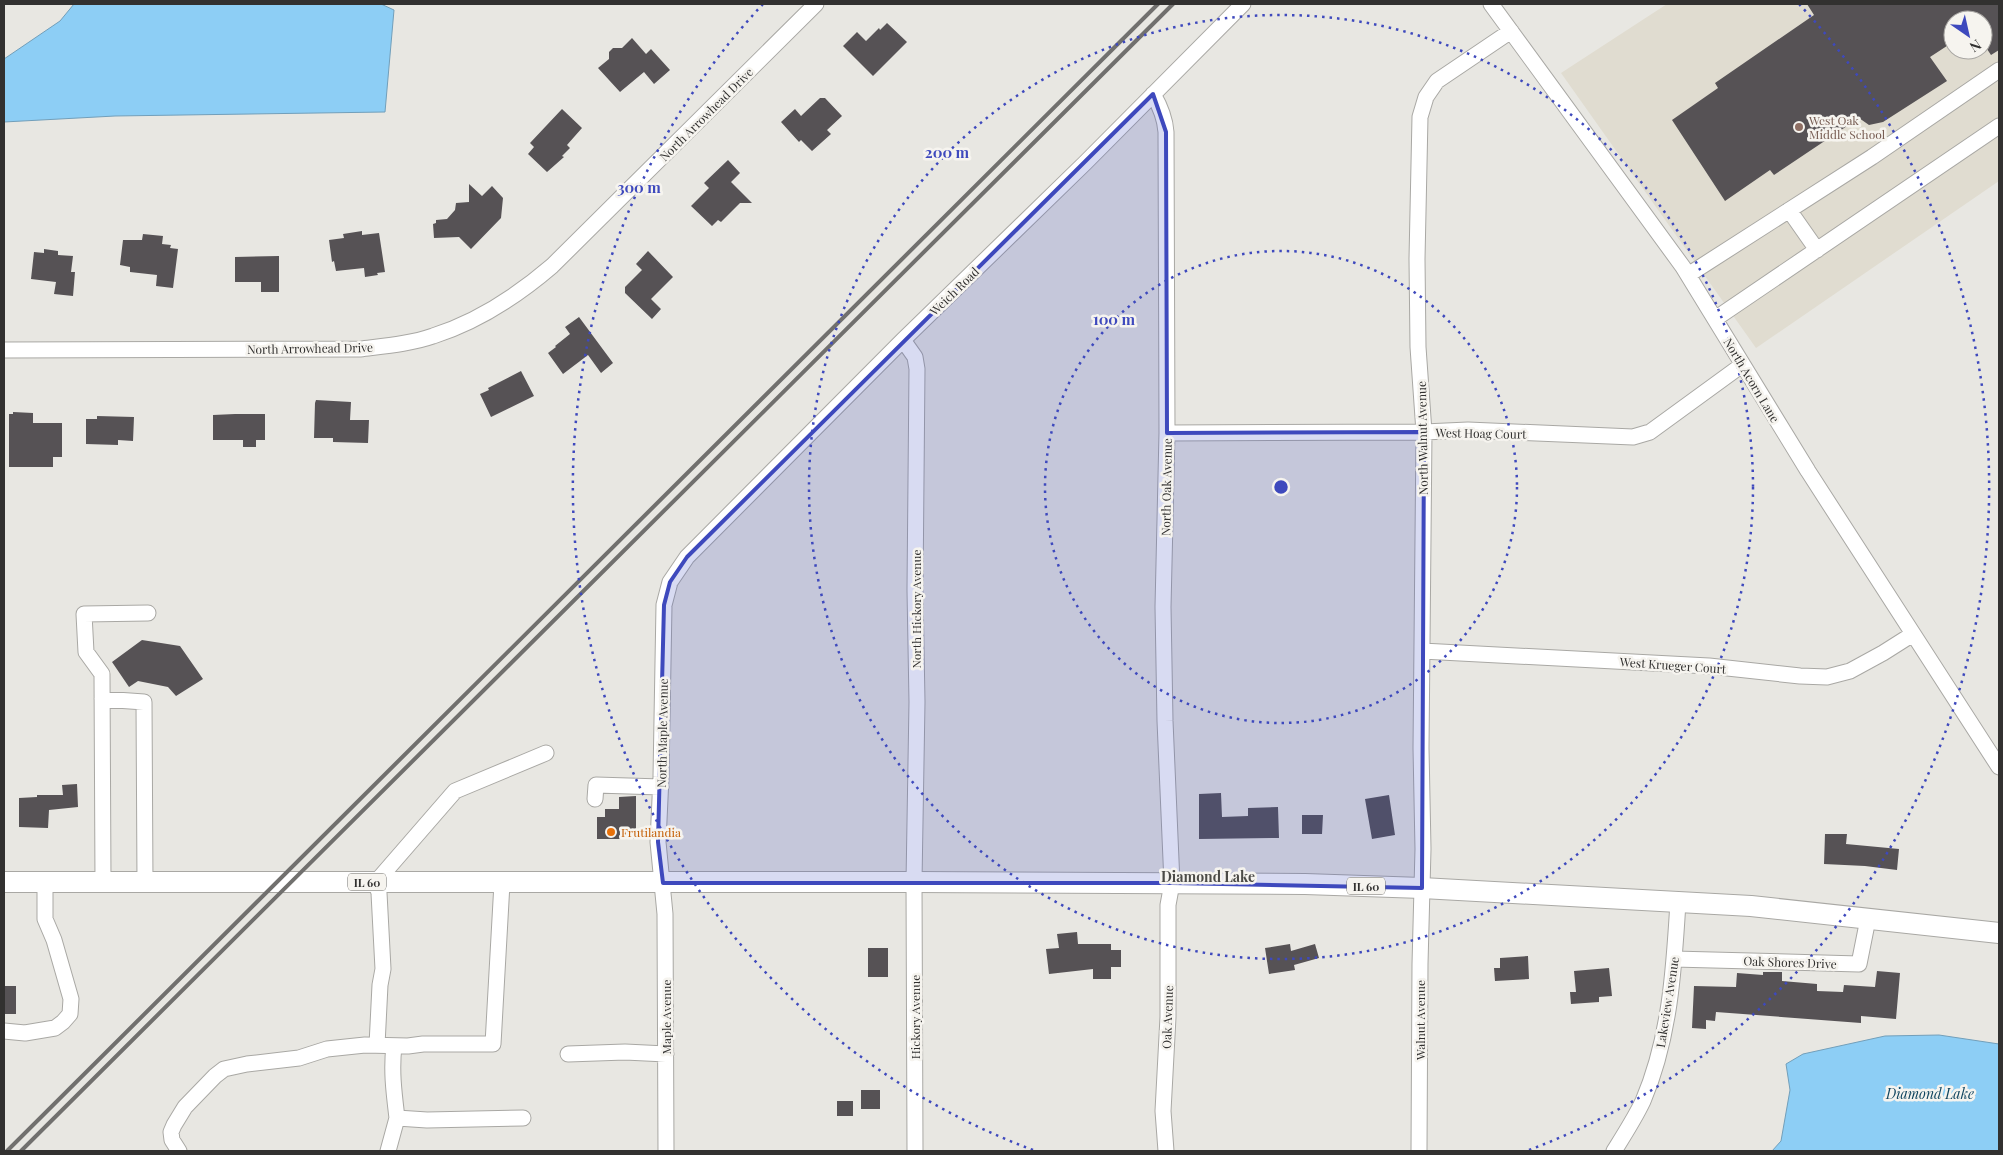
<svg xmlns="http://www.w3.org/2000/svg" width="2003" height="1155" font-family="'Playfair Display',serif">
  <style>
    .built { fill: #e0dcd0; fill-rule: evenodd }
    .water { fill: #8dcef5; stroke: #729fba }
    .building { fill: #565255 }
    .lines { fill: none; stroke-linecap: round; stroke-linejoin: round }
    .minor-casing { stroke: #a9a8a4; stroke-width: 17 }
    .major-casing { stroke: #a9a8a4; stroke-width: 22 }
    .minor { stroke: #fff; stroke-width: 15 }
    .major { stroke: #fff; stroke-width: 20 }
    .rail { stroke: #71706e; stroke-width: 4 }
    .marked { fill: #3e49bd; fill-opacity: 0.2; stroke: #3e49bd; stroke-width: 4; stroke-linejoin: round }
    .ring { fill: none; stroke: #3e49bd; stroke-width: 2.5; stroke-dasharray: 2.5 5 }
    .education-dot { fill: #8d6e63; stroke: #f6f4ef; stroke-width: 2 }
    .food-dot { fill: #e8710a; stroke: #f6f4ef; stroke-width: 2 }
    .labels { text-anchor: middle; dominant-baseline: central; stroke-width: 5; stroke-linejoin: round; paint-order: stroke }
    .shield { fill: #f6f4ef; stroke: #6d6c69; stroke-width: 1 }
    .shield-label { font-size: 11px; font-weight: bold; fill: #323130 }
    .street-label { font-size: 12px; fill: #323130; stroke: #f6f4ef }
    .education-label { font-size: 12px; fill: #785e54; stroke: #f6f4ef; text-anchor: start }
    .food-label { font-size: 12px; fill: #c56008; stroke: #f6f4ef; text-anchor: start }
    .neighbourhood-label { font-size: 14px; font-weight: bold; fill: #4c4b47; stroke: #f6f4ef }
    .water-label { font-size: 14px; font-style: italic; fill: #10455f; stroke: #f6f4ef }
    .centre { fill: #3e49bd; stroke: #f6f4ef; stroke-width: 2.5 }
    .ring-label { font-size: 15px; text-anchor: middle; font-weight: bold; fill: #3e49bd; stroke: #f6f4ef; stroke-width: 5; stroke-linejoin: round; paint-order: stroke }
  </style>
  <rect width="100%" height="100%" fill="#e8e7e2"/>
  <path class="built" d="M1667,4H1999V181L1756,348L1561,73ZM1953,20H1983V50H1953Z"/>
  <path class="water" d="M74,4H381L394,10L385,112L115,116L4,122V59L60,21Z
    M1939,1035L1999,1044V1151H1772L1781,1141L1790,1090L1786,1064L1803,1054L1885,1036Z"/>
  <path class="building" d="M1807,4H1999V50L1991,55L1983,43V20H1953V42L1930,57L1947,81L1883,122L1869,125L1859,118L1774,175L1770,170L1725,201L1672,120L1718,88L1715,83L1814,15Z
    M887,23L907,42L873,76L843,46L857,32L866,41L879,28L880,30Z
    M632,38L646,54L651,49L670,70L654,84L644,72L620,92L598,68L609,59V52L613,48H622Z
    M820,98H825L842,116L827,130L831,134L812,151L801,140L799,142L781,122L795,109L801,116Z
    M562,109L582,128L567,145L570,148L562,156L564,157L547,172L528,154L534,147L530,143Z
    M728,160L740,173L731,182L752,203H740L721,222L718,220L712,226L691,206L709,188L704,183Z
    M469,184L482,196L492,186L503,198L501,218L471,249L459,237L434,238L433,224L436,223V220L447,219L455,210L456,203L469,202Z
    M362,231V235L379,233L385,272L377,273L378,275L365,277L364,268L336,271L334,261L332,262L329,240L344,238L343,234Z
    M143,234L163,236L162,244L171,245L170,248L178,249L173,288L156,286L157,275L130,272V267L120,265L123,240H142Z
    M44,249L58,251V255L73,256L71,272H75L73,296L54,294L56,282L31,279L34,252L44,253Z
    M648,251L673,277L651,299L661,309L652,319L625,293V287L642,270L636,264Z
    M279,256V292H261V282H235V257Z
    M579,317L613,363L601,373L588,355L563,374L548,353L556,347L555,346L570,334L565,327Z
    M521,371L534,396L491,417L480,394L489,390L488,388Z
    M316,400L351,402L350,420H369L368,443L333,442V438H314L315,403Z
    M13,412L33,413V423H62V457H53V467H9V414H13Z
    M235,414H265V440H256V447H243V440H213V415Z
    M97,416L134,417L133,441L118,440V445L86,444V419H97Z
    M142,640L180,646L203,679L176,696L168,687L138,681L129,687L112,662Z
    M77,784L78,807L49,810L48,828L19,827V798L37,797V795H63L62,785Z
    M1221,793L1222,817L1248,816V808L1278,807L1279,838L1199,839V794Z
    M1389,795L1395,835L1372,839L1365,799Z
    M636,796V839H597V817H605V809H619V797Z
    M1302,815H1323L1322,834H1302Z
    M1825,834H1847L1846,844L1899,849L1897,870L1865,866L1824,864Z
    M1077,932L1078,944H1111V950H1121V967H1111V979H1093V969L1049,974L1046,949L1059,948L1057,934Z
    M1290,944L1291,951L1315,944L1319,958L1294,965L1295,970L1269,974L1265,948Z
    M868,948H888V977H868Z
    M1528,956L1529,979L1495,981L1494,968H1500V958Z
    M1609,968L1612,996L1599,997V1002L1571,1004L1570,992H1576L1574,971Z
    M1877,971L1900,973L1896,1019L1861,1016V1023L1716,1012L1715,1021L1706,1020V1029L1692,1028L1694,986L1736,987L1737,973L1763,975V972H1782V981L1817,984V991L1843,992L1844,985L1875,987Z
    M4,986H16V1014H4Z
    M861,1090H880V1109H861Z
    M837,1101H853V1116H837Z"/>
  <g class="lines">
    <g class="minor-casing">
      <path id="minor" d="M1491,4L1683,267L1808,471L1999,767
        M1153,94C1160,106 1165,117 1166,132L1167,433L1163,607L1165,721L1172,883L1168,905V1017L1163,1111L1166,1151
        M1789,210L1817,250
        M1688,275L1872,157L1999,70
        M1715,319L1999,126
        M903,340L915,357L917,369L915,590L917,702L914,882L915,1151
        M4,350L360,349C384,346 410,344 433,336C477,322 517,296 552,266L816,4
        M1167,433L1424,432L1468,430L1633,437L1650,432L1742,365
        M1422,651L1709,666L1800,676L1827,677L1850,671L1883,653L1913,634
        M102,699L144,702L145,883
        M595,799L596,785L661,787
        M103,883L102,674L86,652L84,614L148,613
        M1674,959L1859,964L1868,919
        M4,1031L25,1033L55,1028L63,1022L70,1014L71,999L54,940L45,919V882
        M377,1045L380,985L383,969L379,893L376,882L455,791L546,753
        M394,1046C391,1071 394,1093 397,1118
        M568,1054L625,1052L666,1054
        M179,1151L172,1140L171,1132L174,1125L185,1107L215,1076L224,1069L247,1064L299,1058L327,1049L365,1045L408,1046L423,1044H493L502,883
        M388,1151L397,1118L427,1120L523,1118
        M666,1151L665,914L658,842L661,777L664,605L670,582L687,557L903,340L1085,163L1243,4
        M1419,1151L1420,964L1423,849L1421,748L1424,432L1418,347L1417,259L1420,117L1426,97L1437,81L1511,31
        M1614,1151C1624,1135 1635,1118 1643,1101C1670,1038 1674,969 1678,902"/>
    </g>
    <g class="major-casing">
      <path id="major" d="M4,882H914L1305,884L1422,888L1751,906L1999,933"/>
    </g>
    <use href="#minor" class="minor"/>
    <use href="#major" class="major"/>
    <path class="rail" d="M7,1151L1158,4
      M21,1151L1173,4"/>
  </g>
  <path class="marked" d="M1153,94L1166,132L1167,433L1424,432L1422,888L1172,883H663L658,842L664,605L670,582L687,557Z"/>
  <g class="ring">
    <circle cx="1281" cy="487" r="236"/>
    <circle cx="1281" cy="487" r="472"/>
    <path d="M1033 1150A708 708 0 0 1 763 4M1799 4A708 708 0 0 1 1529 1150"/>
  </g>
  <circle class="education-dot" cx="1799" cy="127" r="5"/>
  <circle class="food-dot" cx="611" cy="832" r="5"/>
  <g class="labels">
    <g class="shield">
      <rect x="348" y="873.5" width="38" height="17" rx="4"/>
      <rect x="1347" y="877.5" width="38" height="17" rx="4"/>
    </g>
    <g class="shield-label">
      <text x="367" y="882">IL 60</text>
      <text x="1366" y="886">IL 60</text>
    </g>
    <g class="street-label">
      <text transform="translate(706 114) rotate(-45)">North Arrowhead Drive</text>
      <text transform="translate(954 291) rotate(-44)">Weich Road</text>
      <text transform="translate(310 348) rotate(-1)">North Arrowhead Drive</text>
      <text transform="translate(1752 380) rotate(59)">North Acorn Lane</text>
      <text transform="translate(1481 433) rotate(1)">West Hoag Court</text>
      <text transform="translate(1422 438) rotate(-91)">North Walnut Avenue</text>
      <text transform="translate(1166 487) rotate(-89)">North Oak Avenue</text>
      <text transform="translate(916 609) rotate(-90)">North Hickory Avenue</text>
      <text transform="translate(1673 665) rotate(4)">West Krueger Court</text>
      <text transform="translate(662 733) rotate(-89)">North Maple Avenue</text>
      <text transform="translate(1790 962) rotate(2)">Oak Shores Drive</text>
      <text transform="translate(1667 1002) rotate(-81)">Lakeview Avenue</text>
      <text transform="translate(666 1017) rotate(-90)">Maple Avenue</text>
      <text transform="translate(915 1017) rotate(-90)">Hickory Avenue</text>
      <text transform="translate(1167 1017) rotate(-88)">Oak Avenue</text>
      <text transform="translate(1420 1020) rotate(-90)">Walnut Avenue</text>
    </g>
    <g class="education-label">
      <text x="1809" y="120">West Oak<tspan x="1809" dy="14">Middle School</tspan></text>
    </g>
    <g class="food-label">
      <text x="621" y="832">Frutilandia</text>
    </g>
    <g class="neighbourhood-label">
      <text x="1208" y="876">Diamond Lake</text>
    </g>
    <g class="water-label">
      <text x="1930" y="1093">Diamond Lake</text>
    </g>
  </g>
  <circle cx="1281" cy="487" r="8" class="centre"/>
  <g class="ring-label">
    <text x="947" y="158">200 m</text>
    <text x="639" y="193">300 m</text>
    <text x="1114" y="325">100 m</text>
  </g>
  <rect width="2003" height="1155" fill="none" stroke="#323130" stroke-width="10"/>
  <g transform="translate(1968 35) rotate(146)"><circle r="24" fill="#f6f4ef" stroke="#a8a6a3"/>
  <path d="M0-4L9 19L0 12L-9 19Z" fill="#3e49bd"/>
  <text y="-8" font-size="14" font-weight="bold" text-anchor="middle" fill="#323130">N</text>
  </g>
</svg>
